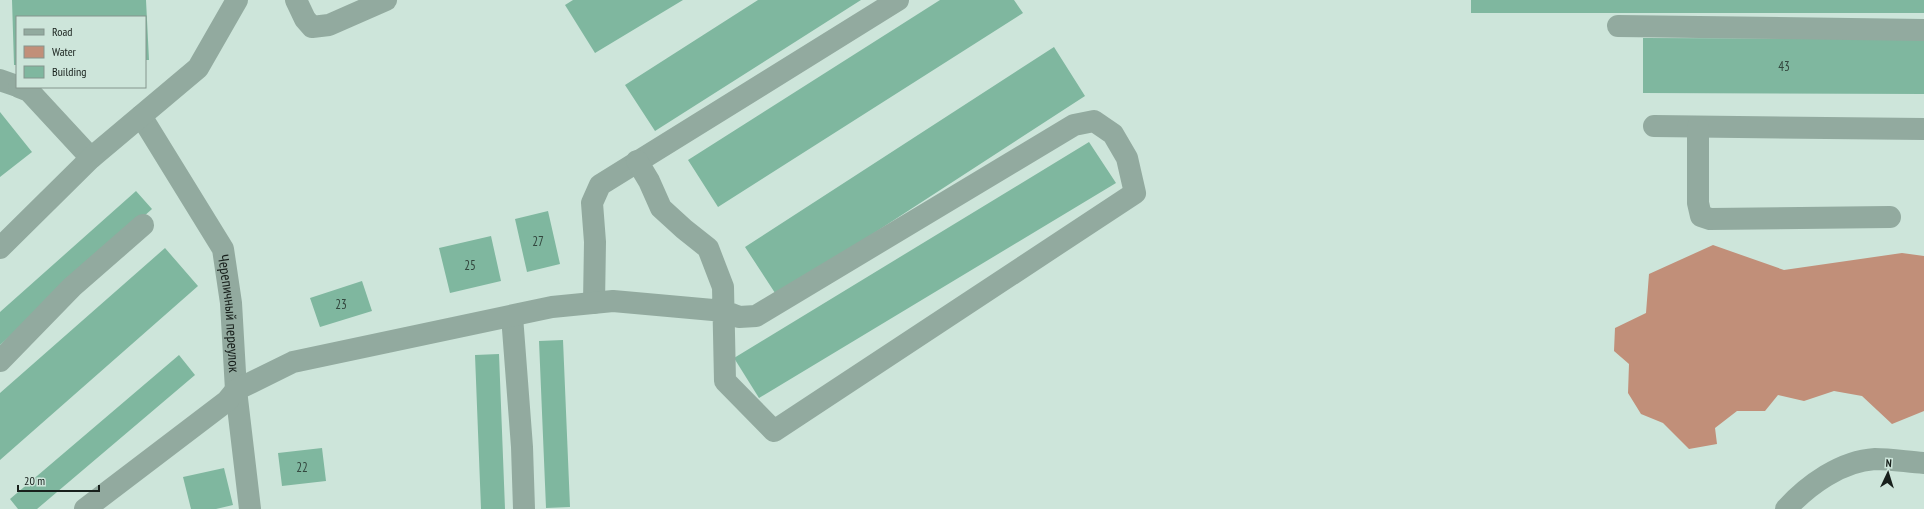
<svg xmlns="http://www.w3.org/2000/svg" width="1924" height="509" font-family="'PT Sans Narrow',sans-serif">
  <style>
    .water { fill: #c18f79 }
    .building { fill: #7fb79f }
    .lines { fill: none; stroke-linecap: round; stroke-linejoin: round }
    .minor { stroke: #92aa9f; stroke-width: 22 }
    .labels { text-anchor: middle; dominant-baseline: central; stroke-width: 4; stroke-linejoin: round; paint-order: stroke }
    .number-label { font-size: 13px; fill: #32463d }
    .street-label { font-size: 15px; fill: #18201c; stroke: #cde5da }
  </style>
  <rect width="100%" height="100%" fill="#cde5da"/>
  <path class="water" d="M1713,245L1784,270L1902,253L1924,256V411L1892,424L1862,396L1834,391L1804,401L1778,395L1765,411H1737L1715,428L1717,444L1689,449L1663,423L1641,414L1628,393L1629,364L1614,351L1615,328L1646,313L1649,274Z"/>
  <path class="building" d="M12,0H146L149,60H145V17H17V65H14Z
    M573,0H683L595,53L565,5Z
    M758,0H861L655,131L625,85Z
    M940,0H1014L1023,13L718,207L688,160Z
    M1471,0H1924V13H1471Z
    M1643,38L1924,39V94L1643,93Z
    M1054,47L1085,96L777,296L745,247Z
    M0,112L32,152L0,177Z
    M1089,142L1116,183L759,398L734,358Z
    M136,191L152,209L0,345V312Z
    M548,211L560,264L527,272L515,219Z
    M491,236L501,281L450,293L439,248Z
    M165,248L198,286L0,460V393Z
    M362,281L372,311L320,327L310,298Z
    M563,340L570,507L546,508L539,341Z
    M499,354L505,509H481L475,355Z
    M179,355L195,375L37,509H18L10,499Z
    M322,448L326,481L282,486L278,453Z
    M224,468L233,505L216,509H191L183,477Z"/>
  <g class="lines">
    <g class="minor">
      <path d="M296,0L305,19L312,27L329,25L386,0"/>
      <path d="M1618,26L1924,30"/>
      <path d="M0,80L17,86"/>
      <path d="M19,87L29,91L91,158"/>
      <path id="s1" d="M141,116L223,249L231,303L236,390L250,509"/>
      <path d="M1654,126L1924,129"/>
      <path d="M1698,127V203L1701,216L1710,219L1890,217"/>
      <path d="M0,248L91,158L198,68L237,0"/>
      <path d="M594,303L595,242L592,203L600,185L898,0"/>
      <path d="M512,316L522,447L524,509"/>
      <path d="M0,361L72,287L143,225"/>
      <path d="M85,509L227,401L236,390L293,362L552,307L613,301L724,311L739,317L756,316L1074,125L1094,121L1113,134L1127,158L1135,193L774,431L725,381L723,287L708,248L684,229L661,208L649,181L637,161"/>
      <path d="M1786,509C1808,485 1841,461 1875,459C1891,459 1908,462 1924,463"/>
    </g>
  </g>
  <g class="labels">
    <g class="number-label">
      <text x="1784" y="66">43</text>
      <text x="538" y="241">27</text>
      <text x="470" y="265">25</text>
      <text x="341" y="304">23</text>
      <text x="302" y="467">22</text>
    </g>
    <g class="street-label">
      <text stroke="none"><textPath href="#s1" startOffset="221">Черепичный переулок</textPath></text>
    </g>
  </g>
  <rect x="16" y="16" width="130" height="72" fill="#cde5da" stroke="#85968e"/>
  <rect x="24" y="29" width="20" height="6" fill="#92aa9f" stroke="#85968e"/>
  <text x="52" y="36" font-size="12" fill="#18201c">Road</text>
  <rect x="24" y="46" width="20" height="12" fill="#c18f79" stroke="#85968e"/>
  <text x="52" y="56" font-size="12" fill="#18201c">Water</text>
  <rect x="24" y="66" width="20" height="12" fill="#7fb79f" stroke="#85968e"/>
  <text x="52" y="76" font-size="12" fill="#18201c">Building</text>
  <g transform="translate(1888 473) rotate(4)" stroke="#cde5da" stroke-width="3" paint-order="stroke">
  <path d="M0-3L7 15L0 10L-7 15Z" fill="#18201c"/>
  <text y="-6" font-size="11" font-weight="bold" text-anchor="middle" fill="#18201c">N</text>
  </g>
  <path d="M18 485v6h81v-6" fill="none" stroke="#18201c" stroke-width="2"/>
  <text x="24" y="485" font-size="12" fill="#18201c" stroke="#cde5da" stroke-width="3" paint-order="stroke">20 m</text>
</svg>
